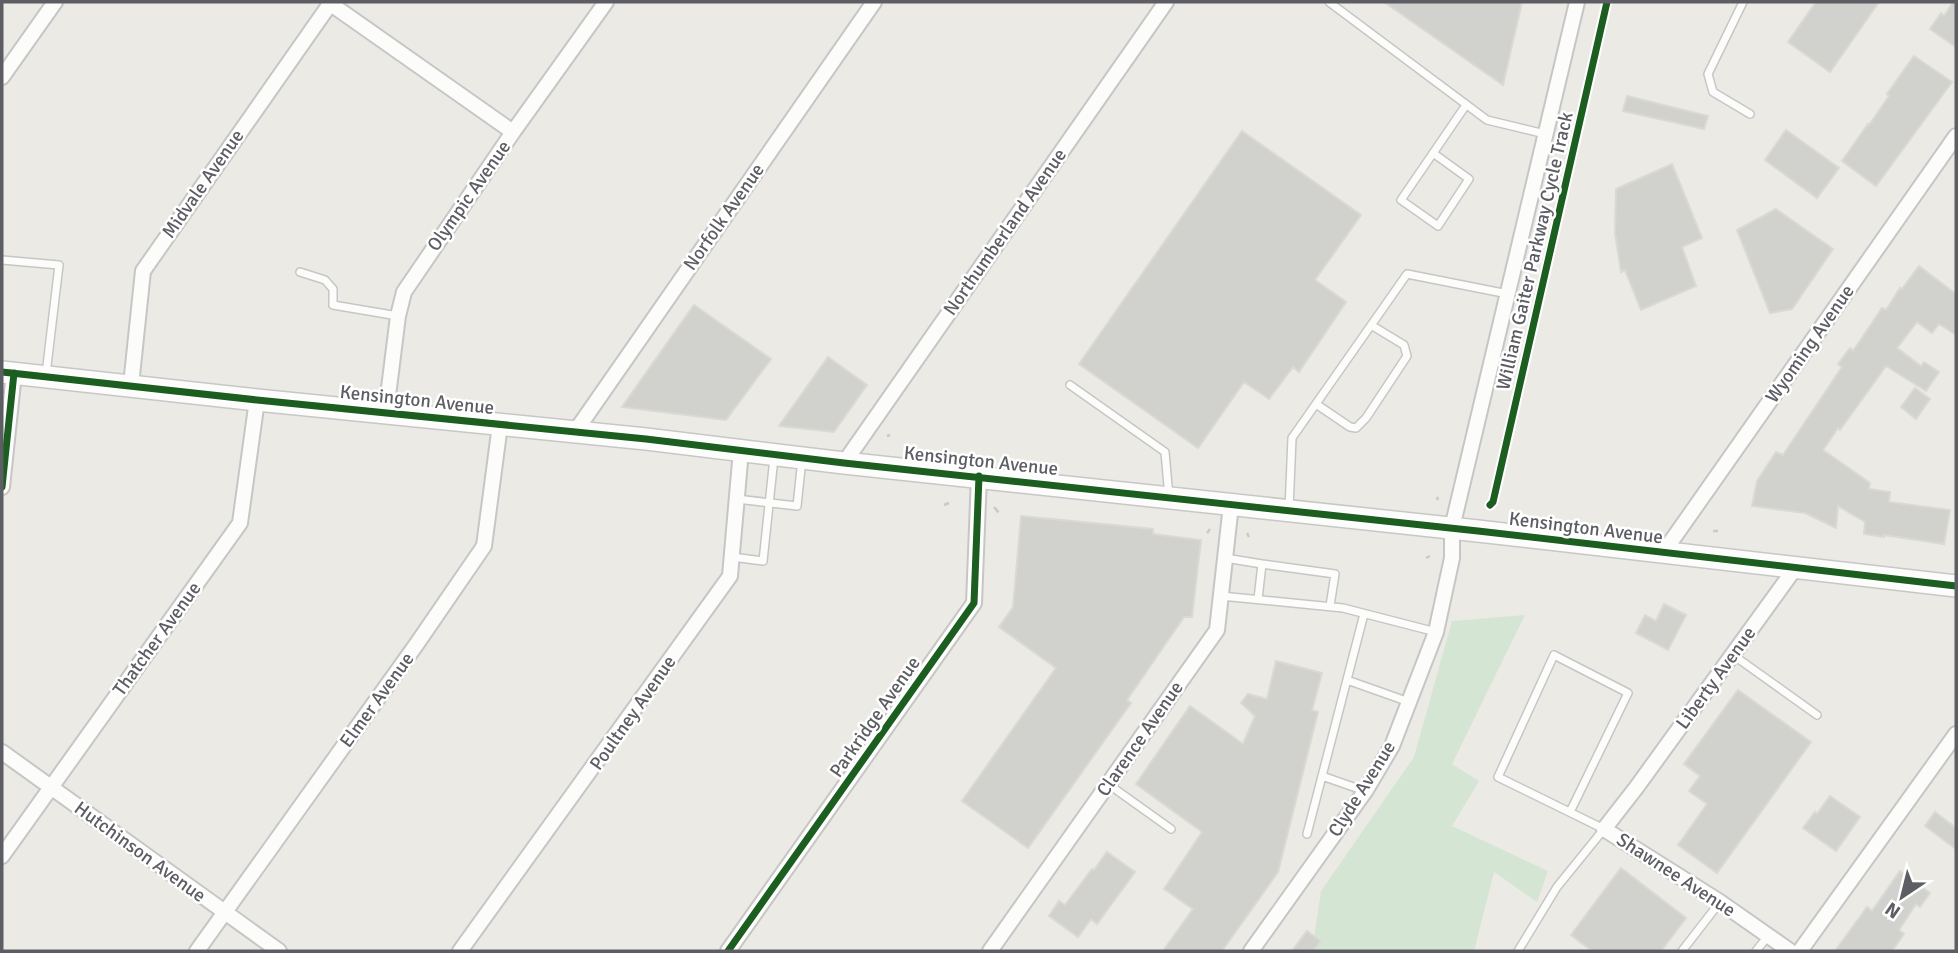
<svg xmlns="http://www.w3.org/2000/svg" width="1958" height="953" font-family="Signika,sans-serif">
  <style>
    .green { fill: #d4e6d3 }
    .building { fill: #d1d1ce; stroke: #dad9d4; stroke-width: 2 }
    .lines { fill: none; stroke-linecap: round; stroke-linejoin: round }
    .lane-casing { stroke: #c7c6c6; stroke-width: 10 }
    .street-casing { stroke: #c7c6c6; stroke-width: 18 }
    .secondary-casing { stroke: #c7c7c7; stroke-width: 24 }
    .path { stroke: #c8cbca; stroke-width: 2.5; stroke-dasharray: 7 3.5; stroke-linecap: butt }
    .lane { stroke: #fcfcfb; stroke-width: 7 }
    .street { stroke: #fcfcfb; stroke-width: 14 }
    .secondary { stroke: #fcfcfb; stroke-width: 21 }
    .cycleway-casing { stroke: #fff; stroke-width: 11 }
    .cycleway { stroke: #1b5e20; stroke-width: 7 }
    .labels { text-anchor: middle; dominant-baseline: central; stroke-width: 5; stroke-linejoin: round; paint-order: stroke }
    .street-label { font-size: 19px; fill: #5c5e63; stroke: #fff }
  </style>
  <rect width="100%" height="100%" fill="#ebeae5"/>
  <path class="green" d="M1525,615L1452,764L1479,781L1452,826L1548,871L1537,902L1494,872L1474,951H1312L1321,891L1414,757L1452,621Z"/>
  <path class="building" d="M1384,2H1522L1503,85Z
    M1816,2H1879L1830,72L1788,42Z
    M1953,2H1956V47L1930,29L1941,13L1944,16Z
    M1914,56L1952,82L1876,186L1842,161L1868,124L1869,125L1889,96L1887,94Z
    M1627,96L1708,116L1704,129L1623,111Z
    M1786,130L1839,168L1817,198L1765,160Z
    M1242,131L1361,215L1315,280L1346,302L1299,372L1293,367L1269,399L1244,382L1198,448L1079,364Z
    M1672,164L1702,238L1682,247L1696,286L1641,310L1625,270L1621,272L1615,233L1616,189Z
    M1776,209L1833,249L1792,309L1770,313L1737,230Z
    M1919,266L1956,294V335L1939,324L1932,333L1917,322L1897,348L1921,366L1924,362L1939,372L1926,391L1886,366L1840,430L1838,428L1823,450L1870,483L1869,489L1890,492L1889,502L1950,510L1944,544L1884,535V537L1864,534L1865,522L1838,506L1836,528L1805,513L1752,506L1757,481L1776,452L1783,455L1842,367L1838,364L1850,348L1853,351L1882,308L1886,310L1900,288L1902,289Z
    M694,305L771,359L726,420L622,407Z
    M828,357L867,385L834,432L779,426Z
    M1915,388L1930,399L1916,419L1901,407Z
    M1021,516L1153,529V534L1201,540L1192,617H1184L1127,700L1131,703L1028,848L962,801L1056,668L999,627L1013,607Z
    M1664,604L1686,615L1668,650L1636,633L1645,615L1656,621Z
    M1276,661L1322,673L1312,710L1318,712L1278,872L1222,951H1163L1193,909L1164,889L1202,832L1136,784L1190,706L1243,744L1255,716L1241,703L1248,694L1267,699Z
    M1738,690L1811,742L1717,873L1678,845L1707,804L1689,791L1700,776L1684,764Z
    M1830,796L1860,817L1836,851L1803,828L1815,812L1817,814Z
    M1935,812L1956,828V849L1925,826Z
    M1107,852L1135,872L1097,924L1091,919L1078,937L1049,916L1059,901L1065,905L1092,869L1094,870Z
    M1621,868L1686,918L1661,951H1592L1571,935Z
    M1900,871L1930,893L1920,907L1916,904L1899,930L1904,934L1892,951H1835L1867,907L1872,911Z
    M1307,931L1321,941L1313,951H1292Z"/>
  <g class="lines">
    <g class="lane-casing">
      <path id="lane" d="M1329,2L1487,120L1545,134
        M1743,2L1708,74L1713,92L1750,114
        M1433,153L1469,179L1438,226L1401,200L1466,105
        M2,260L59,265L46,374
        M300,272L325,280L333,289V305L398,316
        M1070,385L1165,452L1169,497
        M1316,404L1350,427L1356,428L1366,418L1407,356L1404,345L1371,325
        M737,499L797,506L802,459
        M1289,510L1292,438L1407,274L1508,294
        M732,557L763,561L774,458
        M1225,558L1262,564
        M1221,596L1343,608L1436,632
        M1258,599L1262,564L1335,574L1330,606
        M1733,655L1817,715
        M1347,680L1409,702
        M1322,776L1365,791
        M1108,784L1171,829
        M1307,834L1364,614
        M1518,951L1557,887L1604,829L1498,777L1554,655L1628,693L1570,812
        M1682,951L1720,902
        M1756,951L1768,936"/>
    </g>
    <g class="street-casing">
      <path id="street" d="M328,2L513,132
        M2,77L55,2
        M131,385L143,271L330,4
        M386,412L398,316L404,292L513,132L606,2
        M575,432L874,2
        M844,463L1166,2
        M2,487L14,373
        M1663,553L1956,136
        M2,752L279,951
        M2,856L240,523L257,400
        M197,951L416,645L484,546L500,425
        M460,951L730,576L741,450
        M728,951L974,603L979,476
        M990,951L1217,630L1231,505
        M1251,951L1366,790L1392,746L1436,632L1452,558V528L1577,2
        M1790,951L1720,902L1604,829L1636,788L1796,567
        M1800,951L1956,734"/>
    </g>
    <g class="secondary-casing">
      <path id="secondary" d="M2,372L257,400L646,439L844,463L1478,531L1956,586"/>
    </g>
    <path class="path" d="M887,436L890,435
      M1437,497L1438,500
      M944,505L949,503
      M994,507L999,513
      M1713,531H1718
      M1207,533L1210,529
      M1247,533L1249,537
      M1426,558L1430,556"/>
    <use href="#lane" class="lane"/>
    <use href="#street" class="street"/>
    <use href="#secondary" class="secondary"/>
    <g class="cycleway-casing">
      <path id="cycleway" d="M2,372L257,400L646,439L844,463L1478,531L1956,586
        M2,487L14,373
        M1490,505L1493,502L1607,2
        M728,951L974,603L979,476"/>
    </g>
    <use href="#cycleway" class="cycleway"/>
  </g>
  <g class="labels">
    <g class="street-label">
      <text transform="translate(203 184) rotate(-55)">Midvale Avenue</text>
      <text transform="translate(469 196) rotate(-55)">Olympic Avenue</text>
      <text transform="translate(724 217) rotate(-55)">Norfolk Avenue</text>
      <text transform="translate(1005 232) rotate(-55)">Northumberland Avenue</text>
      <text transform="translate(1535 251) rotate(-77)">William Gaiter Parkway Cycle Track</text>
      <text transform="translate(1810 344) rotate(-55)">Wyoming Avenue</text>
      <text transform="translate(417 400) rotate(6)">Kensington Avenue</text>
      <text transform="translate(981 461) rotate(6)">Kensington Avenue</text>
      <text transform="translate(1586 528) rotate(7)">Kensington Avenue</text>
      <text transform="translate(157 639) rotate(-54)">Thatcher Avenue</text>
      <text transform="translate(1716 678) rotate(-54)">Liberty Avenue</text>
      <text transform="translate(377 700) rotate(-54)">Elmer Avenue</text>
      <text transform="translate(633 713) rotate(-55)">Poultney Avenue</text>
      <text transform="translate(875 717) rotate(-55)">Parkridge Avenue</text>
      <text transform="translate(1140 739) rotate(-55)">Clarence Avenue</text>
      <text transform="translate(1362 789) rotate(-58)">Clyde Avenue</text>
      <text transform="translate(140 852) rotate(36)">Hutchinson Avenue</text>
      <text transform="translate(1676 875) rotate(33)">Shawnee Avenue</text>
    </g>
  </g>
  <rect width="1958" height="953" fill="none" stroke="#5c5e63" stroke-width="7"/>
  <g transform="translate(1902 897) rotate(215)" stroke="#ffffff" stroke-width="5" paint-order="stroke">
  <path d="M0-5L12 26L0 18L-12 26Z" fill="#5c5e63"/>
  <text y="-10" font-size="19" font-weight="bold" text-anchor="middle" fill="#5c5e63">N</text>
  </g>
</svg>
